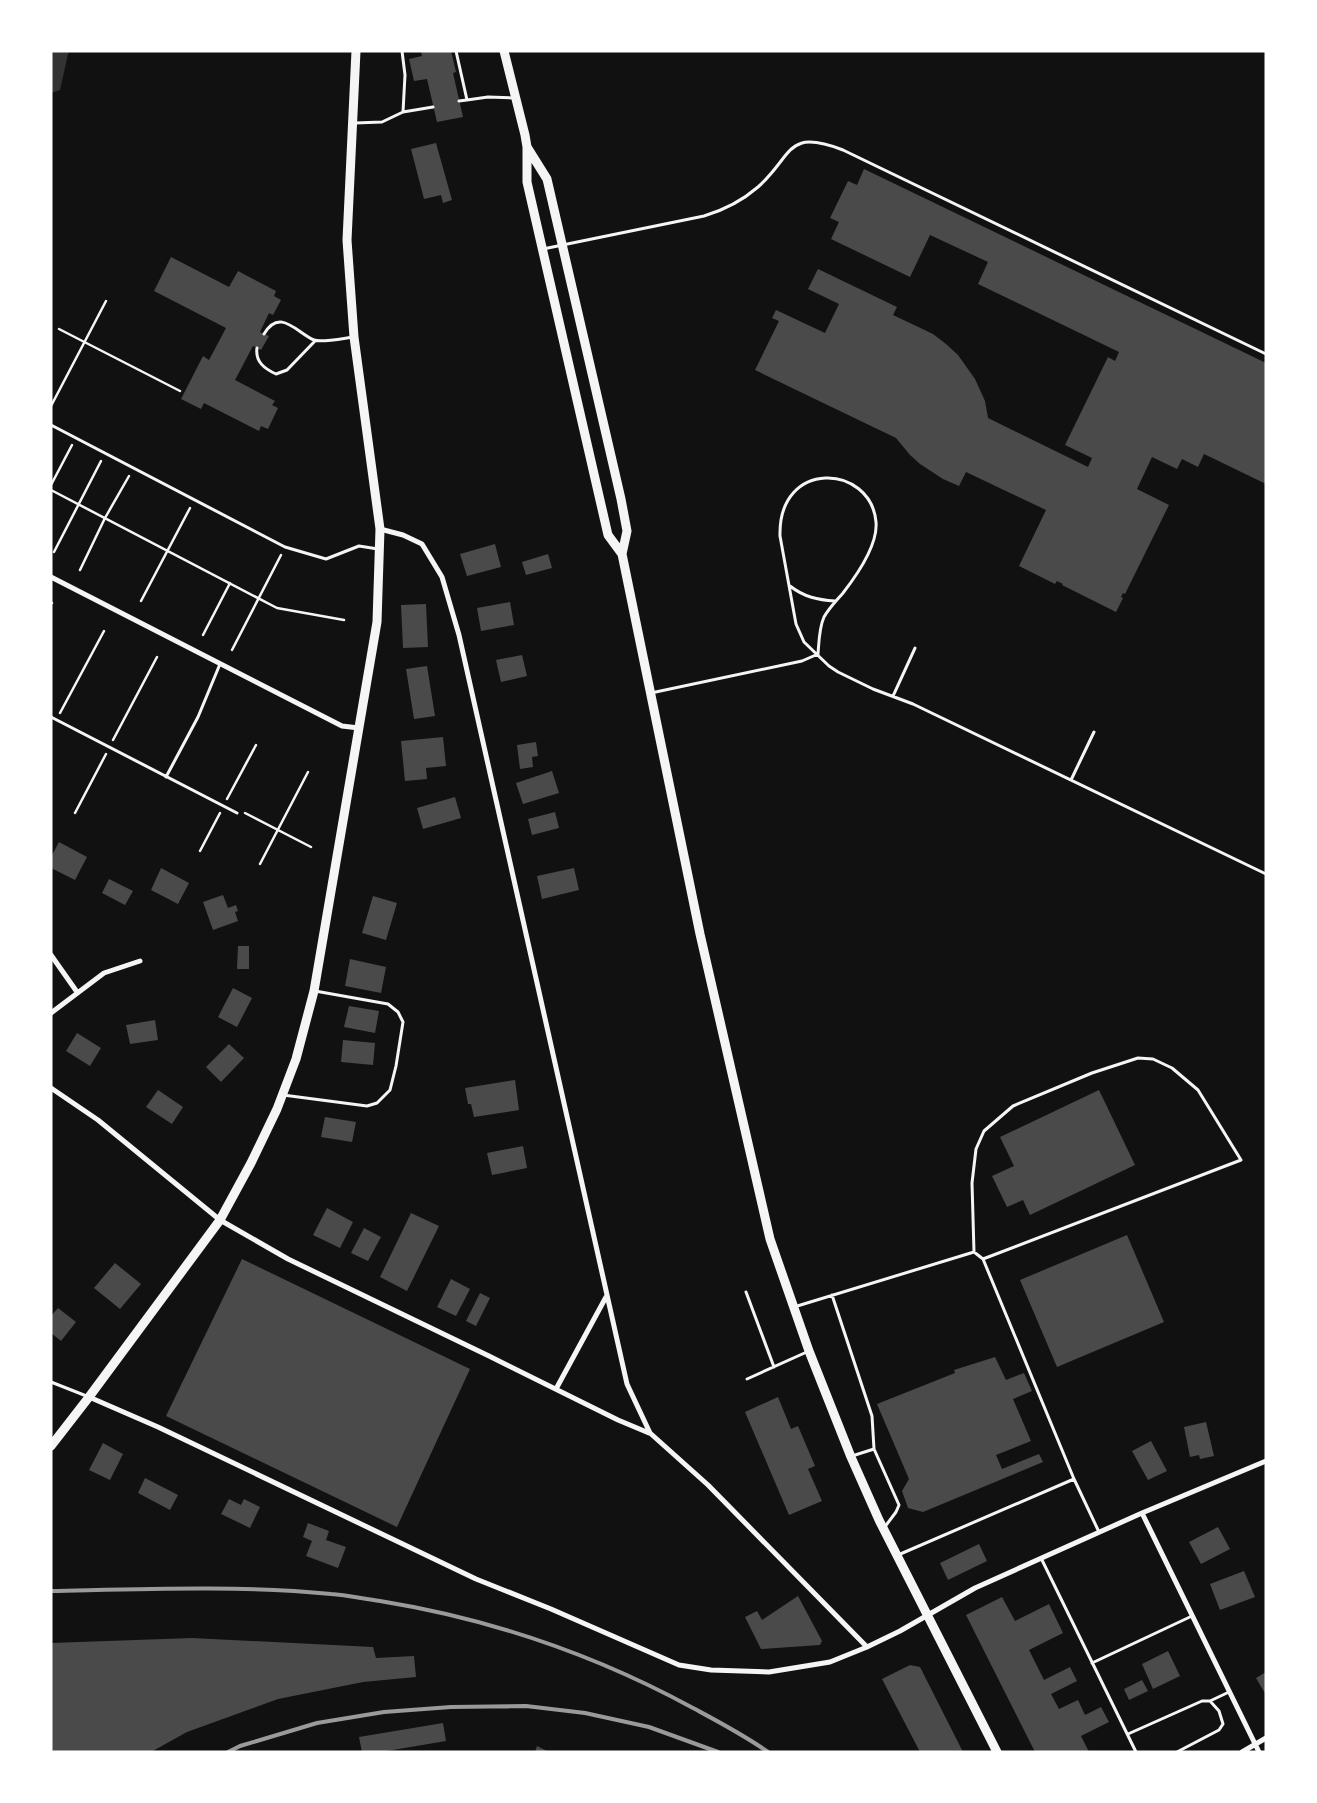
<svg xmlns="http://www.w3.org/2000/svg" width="1317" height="1803" font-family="Signika,sans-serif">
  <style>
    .water { fill: #333 }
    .building { fill: #4a4a4a }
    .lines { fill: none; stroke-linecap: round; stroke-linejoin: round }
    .path { stroke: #f5f5f5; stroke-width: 2.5 }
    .service { stroke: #f5f5f5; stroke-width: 3 }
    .minor { stroke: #f5f5f5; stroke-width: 5 }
    .secondary { stroke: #f5f5f5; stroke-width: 9 }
    .rail { stroke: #9a9a9a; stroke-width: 4 }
  </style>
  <rect width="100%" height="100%" fill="#111"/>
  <path class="water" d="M51,51H70L68,54L60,90L51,93Z"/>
  <path class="building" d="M421,51H451L456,72L453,73L463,117L437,122L427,79L414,81L409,59L422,56Z
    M436,143L452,200L443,203L441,195L424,199L411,149Z
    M864,169L1266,363V484L1204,454L1198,467L1182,459L1177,469L1152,457L1137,489L1169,505L1125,594L1123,593L1121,597L1123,598L1116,612L1062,585L1063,584L1057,581L1055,584L1019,566L1046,510L966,472L959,486L943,479L920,464L910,455L896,438L755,370L779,321L772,318L776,310L825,333L839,304L808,289L818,269L897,307L893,315L933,334L946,344L958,355L975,379L985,401L988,418L1088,467L1092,458L1065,445L1108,357L1115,361L1119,352L978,284L988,262L930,235L910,277L831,239L839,222L830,218L848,181L857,185Z
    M171,257L229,287L238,271L276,291L274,296L281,300L273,315L269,313L260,332L269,336L261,350L253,346L235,380L275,401L272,405L278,408L268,429L261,426L259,431L204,403L201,409L181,399L203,356L209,360L226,328L154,291Z
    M495,544L501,567L467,576L460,554Z
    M548,554L552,568L526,575L522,562Z
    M510,602L514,625L481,631L477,608Z
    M426,604L428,647L403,648L401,605Z
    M522,655L527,676L501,682L496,660Z
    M427,666L435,716L414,719L406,669Z
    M443,737L446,766L426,768L427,779L405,781L401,741Z
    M536,742L538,756L532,757L533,767L520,769L517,745Z
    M552,771L559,793L523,804L516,783Z
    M455,797L461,818L423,829L417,808Z
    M555,812L559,828L532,835L528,819Z
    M59,842L87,857L75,880L51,868V857Z
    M161,868L189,883L178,904L151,890Z
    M574,868L579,890L542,899L537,876Z
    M109,879L133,891L125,905L102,893Z
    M223,895L228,908L236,905L238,911L235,912L238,921L213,930L203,902Z
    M373,896L397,903L386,940L362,933Z
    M238,946H249V969H237Z
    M350,959L386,967L381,993L345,986Z
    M233,988L252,998L237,1027L218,1017Z
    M349,1006L379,1011L375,1033L344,1027Z
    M155,1020L158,1040L130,1044L126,1025Z
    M77,1033L101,1048L90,1066L66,1051Z
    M343,1040L375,1043L373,1065L341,1062Z
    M229,1044L244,1058L221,1082L206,1067Z
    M515,1080L519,1110L474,1117L471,1104H468L465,1088Z
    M158,1090L183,1107L172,1124L146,1107Z
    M1099,1090L1135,1165L1030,1215L1023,1200L1007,1207L992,1176L1014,1166L1000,1137Z
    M325,1117L356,1122L352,1142L321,1137Z
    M523,1146L527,1168L492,1175L487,1153Z
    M327,1208L353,1222L340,1248L313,1235Z
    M411,1213L439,1226L407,1291L380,1277Z
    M364,1228L381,1237L368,1261L351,1253Z
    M1127,1235L1164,1322L1057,1367L1020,1280Z
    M242,1259L470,1369L397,1527L166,1416Z
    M115,1263L141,1284L120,1309L94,1288Z
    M451,1279L470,1289L456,1316L437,1307Z
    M480,1293L490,1298L476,1326L466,1321Z
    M58,1308L76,1322L61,1341L51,1333V1316Z
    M995,1357L1006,1380L1024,1373L1032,1391L1013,1399L1031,1441L996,1455L1002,1469L1039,1454L1043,1462L923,1512L908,1508L902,1491L909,1479L877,1404L955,1373L954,1370Z
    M778,1397L791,1429L798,1426L815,1466L808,1469L822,1501L789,1515L745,1412Z
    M1206,1422L1214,1456L1200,1459L1199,1455L1190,1457L1184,1427Z
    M1151,1441L1167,1471L1148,1480L1132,1451Z
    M103,1443L123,1454L110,1480L89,1470Z
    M145,1478L178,1495L170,1510L138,1493Z
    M229,1499L241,1505L244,1499L260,1507L250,1528L221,1514Z
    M308,1523L329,1531L326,1540L346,1547L338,1568L306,1556L312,1541L303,1537Z
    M1218,1527L1230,1549L1201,1564L1189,1542Z
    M979,1544L987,1561L948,1580L940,1563Z
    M1244,1571L1255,1597L1220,1610L1210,1584Z
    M798,1596L822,1641L820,1645L761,1649L745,1617L757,1611L762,1620Z
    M1002,1597L1015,1621L1049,1604L1063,1633L1029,1650L1044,1680L1070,1667L1077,1681L1051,1694L1059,1709L1078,1700L1085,1715L1101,1707L1109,1722L1081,1736L1089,1752H1035L966,1615Z
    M192,1638L373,1647L376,1658L414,1656L416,1677L363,1682L278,1699L187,1732L151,1752H51V1643Z
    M1168,1651L1180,1676L1153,1689L1142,1664Z
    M910,1665L920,1667L963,1752H920L882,1679Z
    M1266,1672V1695L1256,1678Z
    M1142,1680L1148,1691L1129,1700L1124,1689Z
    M443,1723L446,1741L381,1752H362L359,1737Z
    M537,1746L549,1752H535Z"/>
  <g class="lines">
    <path class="path" d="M59,329L180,391
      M51,406L106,301
      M51,485L72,445
      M51,490L277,608L344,620
      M54,552L101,461
      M80,570L105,518L129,476
      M141,601L190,508
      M51,603H52
      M203,635L230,583
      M232,650L281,555
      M60,713L104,631
      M113,740L157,657
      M227,799L256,745
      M75,813L106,754
      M245,813L311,847
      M200,851L220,813
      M260,864L308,772"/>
    <path class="service" d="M456,51L467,100L488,97L514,98
      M459,101L467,100
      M403,112L433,107
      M355,123L382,122L403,112L405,75L402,51
      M543,249L704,216C724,210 743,200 758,187C794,155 785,128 843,150L1266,354
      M264,334C280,307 297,333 314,340C321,343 345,338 354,337
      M257,348C255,362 265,369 276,374L287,370L315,341
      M51,425L285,547L326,559L359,546L378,549
      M790,586C804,597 818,600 835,601
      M818,654C819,642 819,628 824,617C829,608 836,601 843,593C857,575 878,545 876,522C871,464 778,458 780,536L796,624L804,642L829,666L838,672L873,689L913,704L1266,874
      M651,693L802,661L818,654
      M893,696L915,648
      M51,717L237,813
      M166,777L198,717L220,664
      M1071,780L1094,732
      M283,1095L367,1106L377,1103L390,1090L396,1066L403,1022L398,1012L388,1004L315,991
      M974,1252L972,1183L976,1149L984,1131L1013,1106L1092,1073L1138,1058L1153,1059L1172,1068L1198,1090L1241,1160L983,1259
      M746,1292L774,1367
      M832,1295L872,1416L874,1449L899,1505L896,1512L884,1528
      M794,1307L974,1252L983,1259L1074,1479
      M747,1379L809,1351
      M51,1382L89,1397
      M852,1456L874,1449
      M898,1555L1074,1479L1099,1532
      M1041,1558L1136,1752
      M1092,1663L1192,1616
      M1210,1701L1229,1692
      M1128,1734L1202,1701H1210L1219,1711L1223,1724L1219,1730L1177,1752"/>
    <path class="minor" d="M380,529L403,535L422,544L442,577L459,635L627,1384L650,1433L708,1485L867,1647
      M51,577L342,726L359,728
      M51,955L77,992
      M51,1013L104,973L140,961
      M51,1088L98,1120L220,1220L288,1259L489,1356L618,1420L649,1433
      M556,1389L606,1297
      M89,1397L158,1427L476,1579L551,1609L679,1665L711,1670L769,1672L830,1662L867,1647L900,1631L975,1588L1142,1513L1266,1461
      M1142,1513L1259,1752
      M1242,1752L1266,1738"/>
    <path class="secondary" d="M504,51L525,135L527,147V182L608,535L622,554
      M527,147L547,179L621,499L627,531L622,554L700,934L770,1239L809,1351L851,1457L879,1520L997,1752
      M51,1446L89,1397L220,1220L251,1163L277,1109L296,1059L314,991L377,622L380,529L354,337L347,240L356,51"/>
    <path class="rail" d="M51,1591C144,1589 238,1585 331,1594C347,1595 364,1599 380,1601C491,1619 594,1654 693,1708C719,1722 744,1735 768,1752
      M228,1752L240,1746L317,1723L384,1712L451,1707L526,1706L585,1713L649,1727L718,1752"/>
  </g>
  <rect width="1317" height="1803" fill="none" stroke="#ffffff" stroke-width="105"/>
</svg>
